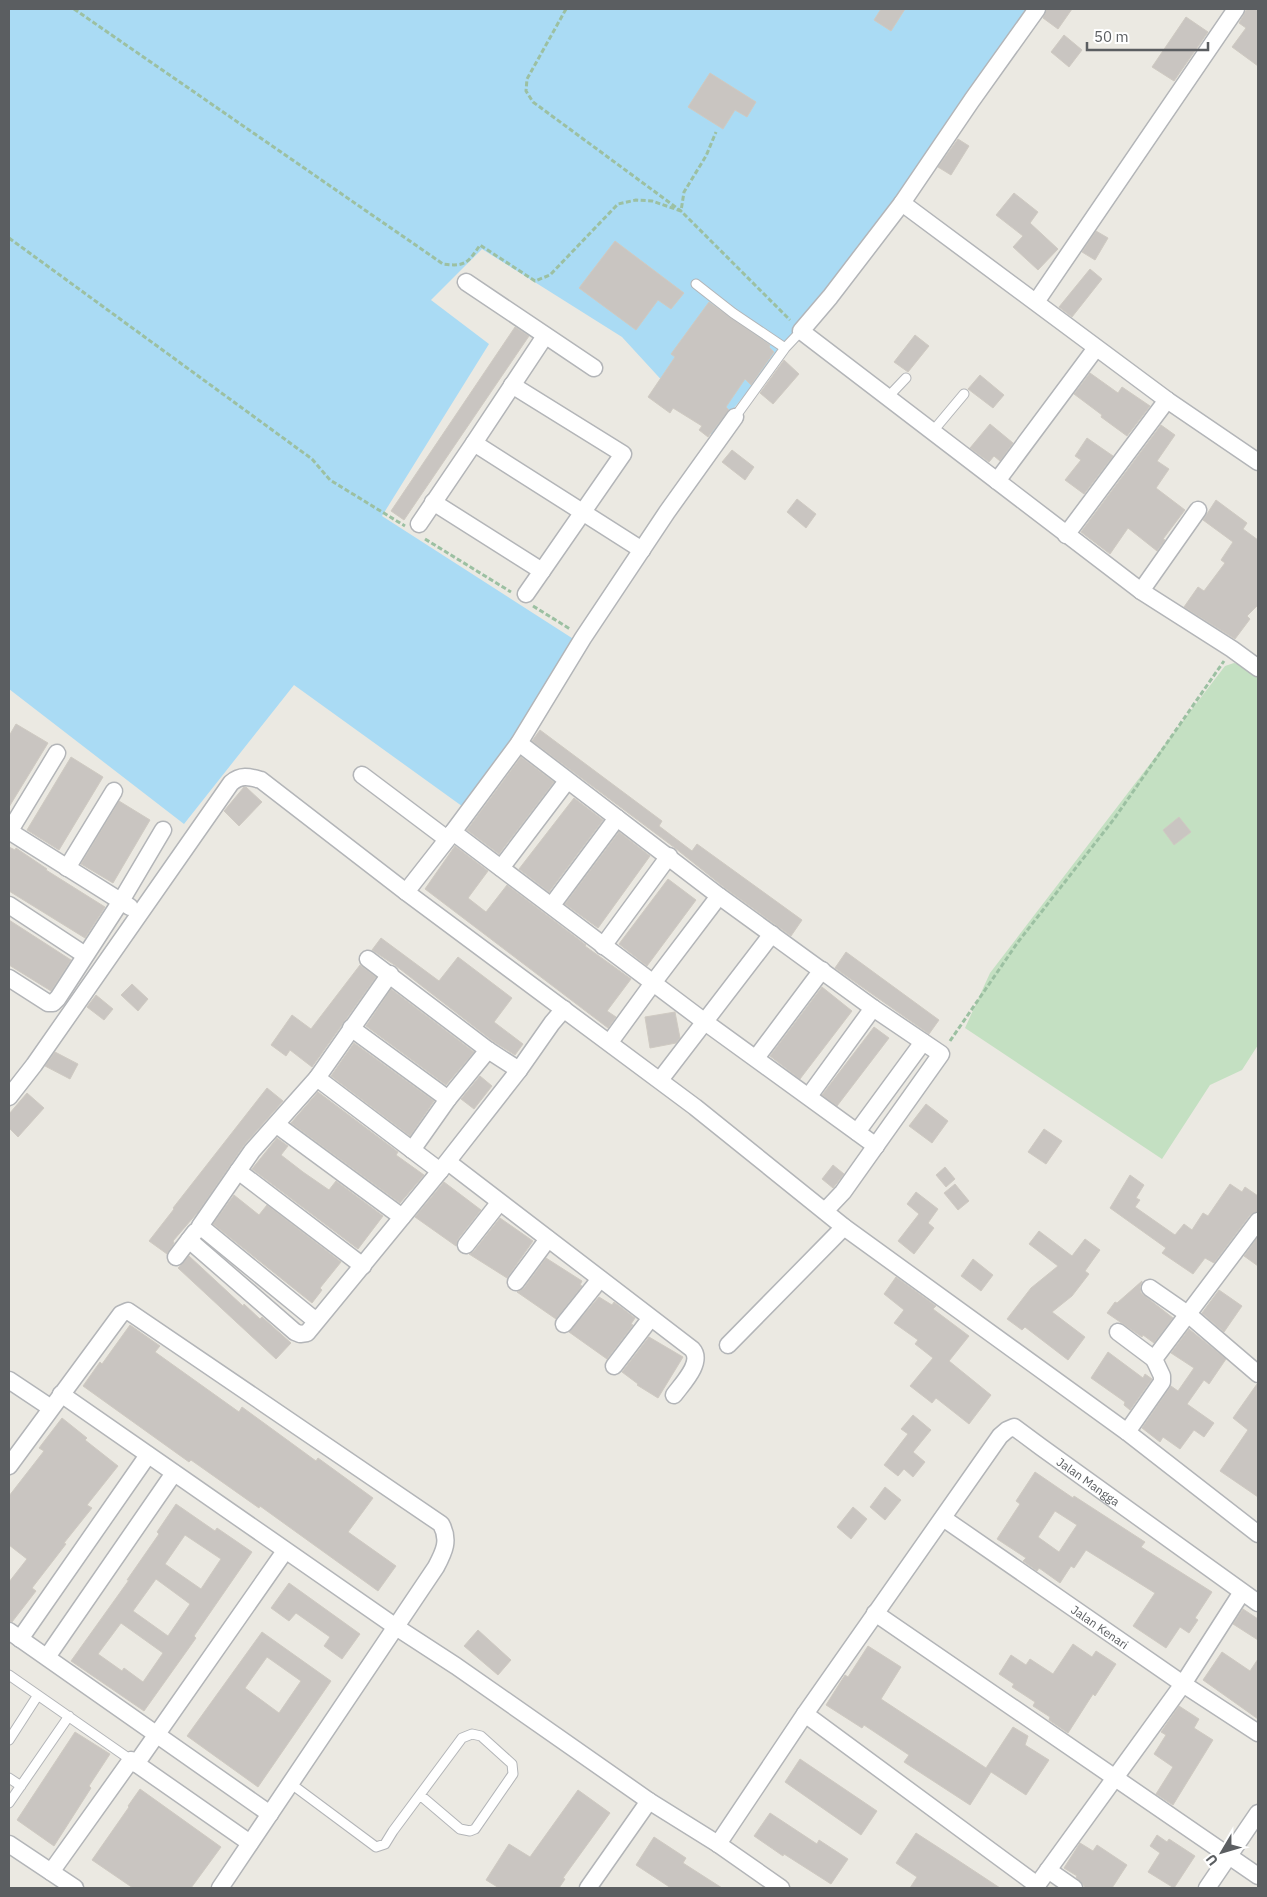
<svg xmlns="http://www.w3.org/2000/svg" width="1267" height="1897" font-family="'IBM Plex Sans',sans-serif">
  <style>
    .green { fill: #c4e0c2 }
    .water { fill: #aadbf4 }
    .building { fill: #c9c5c1; stroke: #cfcac2; fill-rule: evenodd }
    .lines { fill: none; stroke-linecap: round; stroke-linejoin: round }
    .lane-casing { stroke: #b3b5b8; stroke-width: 11 }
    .street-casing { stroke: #b3b5b8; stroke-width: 19 }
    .path { stroke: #9cc0a2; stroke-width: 3; stroke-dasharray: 5 2.5; stroke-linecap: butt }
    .lane { stroke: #fff; stroke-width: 9 }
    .street { stroke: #fff; stroke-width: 16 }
    .labels { text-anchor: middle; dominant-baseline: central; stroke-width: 5; stroke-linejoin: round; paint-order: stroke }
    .street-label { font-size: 12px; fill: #5b5e61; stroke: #fff }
  </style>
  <rect width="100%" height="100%" fill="#ebe9e2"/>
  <path class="green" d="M1234,663L1248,667L1258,675V1045L1242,1070L1210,1085L1162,1159L965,1028L990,973L1225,666Z"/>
  <path class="water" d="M9,9H1033L891,209L801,326L712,435L622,337L482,249L431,300L489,344L382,516L575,640L522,730L466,809L294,685L184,824L9,689Z"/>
  <path class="building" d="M881,9H905L891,31L874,20Z
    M1047,9H1072L1058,29L1043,18Z
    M1247,9H1258V66L1232,47L1246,28L1239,23Z
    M1186,17L1208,32L1174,81L1152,67Z
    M1064,35L1082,50L1069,67L1051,52Z
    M710,73L756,102L747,117L735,110L723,129L688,107Z
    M958,139L969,146L951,175L938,167Z
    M1014,193L1038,212L1030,223L1058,249L1038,270L1013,247L1023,236L996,215Z
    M1096,231L1108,238L1095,260L1082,252Z
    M615,241L684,293L671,309L658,300L636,330L579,288Z
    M1090,269L1102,279L1072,317L1059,307Z
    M709,302L770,345L769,347L774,352L751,385L745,379L726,407L729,410L708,437L699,430L702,426L673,408L670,413L648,397L675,357L671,354Z
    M515,327L529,336L404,520L391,511Z
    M915,335L929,346L908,372L894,362Z
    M784,360L799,374L773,404L760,393Z
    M1090,373L1118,393L1122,387L1150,406L1127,436L1101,417L1102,415L1074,394Z
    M980,375L1004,395L993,408L968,389Z
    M990,424L1013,443L1000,461L994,456L989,462L970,448Z
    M1161,425L1175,435L1157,461L1169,469L1156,488L1185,510L1163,539L1165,540L1157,551L1128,528L1110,554L1081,532Z
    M1087,438L1113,456L1084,494L1065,480L1081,460L1075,456Z
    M732,450L754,467L745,480L722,462Z
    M797,499L816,514L806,528L787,512Z
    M1216,500L1247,523L1243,529L1258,540V605L1247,616L1250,619L1235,639L1184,607L1198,587L1204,591L1225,563L1221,560L1233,542L1203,520Z
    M16,724L48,743L9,807V736Z
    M540,730L662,821L659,826L692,851L697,844L802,920L791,936L725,888L675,848L532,741Z
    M71,757L103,777L59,850L27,830Z
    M521,757L554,782L499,854L467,830Z
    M244,787H246L262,802L239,826L224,811Z
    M574,798L603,820L549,892L519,869Z
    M119,801L150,820L113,883L81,864Z
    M1179,817L1191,832L1174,845L1163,830Z
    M619,832L650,856L598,928L565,904Z
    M455,846L488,871L468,898L486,912L507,885L586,945L585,946L631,979L607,1011L616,1017L608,1028L425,889Z
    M9,847L15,850L16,848L47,869L46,870L105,907L85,938L9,891Z
    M668,879L696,900L647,966L619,944Z
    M9,920L71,960L51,991L9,965Z
    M381,938L439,981L458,957L512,998L494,1022L523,1044L515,1055L494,1042L396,966L372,950Z
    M846,952L939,1020L929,1034L835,968Z
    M360,965L376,977L312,1067L290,1050L286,1056L271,1045L292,1015L311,1029Z
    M132,984L148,999L138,1011L121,995Z
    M822,987L852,1011L800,1079L770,1056Z
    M391,989L474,1052L446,1085L366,1026Z
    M96,995L113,1009L104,1020L87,1007Z
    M675,1012L680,1038L676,1043L650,1048L645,1017Z
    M874,1027L889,1038L837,1106L822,1095Z
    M354,1043L434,1101L410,1136L331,1076Z
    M55,1052L78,1064L70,1079L45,1066Z
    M480,1076L492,1086L474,1109L461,1099Z
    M267,1088L283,1101L244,1145L198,1212L173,1241L174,1243L167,1254L149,1241L174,1209L173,1208Z
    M318,1092L398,1152L396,1155L424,1175L400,1203L291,1123Z
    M27,1093L44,1108L18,1137L9,1128V1114Z
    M926,1104L948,1121L932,1143L909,1126Z
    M1044,1129L1062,1141L1046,1164L1028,1152Z
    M277,1138L288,1146L281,1155L303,1172L329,1190L336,1181L383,1216L358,1249L252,1169Z
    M833,1165L844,1174L833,1188L822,1179Z
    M945,1167L955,1179L946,1187L936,1175Z
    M1130,1175L1144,1185L1136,1198L1140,1200L1135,1207L1175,1235L1184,1224L1192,1230L1203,1213L1208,1216L1230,1184L1242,1192L1245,1187L1258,1196V1211L1250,1215L1214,1263L1205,1258L1193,1274L1162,1253L1166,1248L1110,1208Z
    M444,1182L481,1210L458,1239L456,1246L415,1217Z
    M955,1184L969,1201L958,1210L944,1193Z
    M916,1192L938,1209L928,1223L934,1228L914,1254L898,1241L919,1214L907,1204Z
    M234,1195L259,1215L267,1205L341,1262L320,1288L322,1290L312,1303L213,1224Z
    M500,1218L533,1241L507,1278L469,1254L474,1251Z
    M1039,1231L1072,1256L1085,1239L1100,1250L1085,1271L1089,1274L1072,1296L1052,1312L1085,1337L1068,1360L1025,1327L1022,1330L1007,1319L1031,1288L1058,1266L1029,1244Z
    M1258,1237V1266L1244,1256Z
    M189,1256L243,1306L244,1304L260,1319L262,1317L291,1343L276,1359L178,1268Z
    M546,1258L582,1281L580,1285L582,1286L556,1319L517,1292L524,1288Z
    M973,1259L993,1275L981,1291L961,1276Z
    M896,1277L936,1306L933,1309L969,1336L949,1361L991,1395L969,1424L936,1398L932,1403L910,1386L933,1358L915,1344L918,1340L894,1323L904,1310L884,1294Z
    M1142,1281L1140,1287L1141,1293L1173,1318L1154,1343L1143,1335L1142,1337L1107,1313L1115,1302L1117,1303Z
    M1219,1290L1242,1306L1224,1332L1202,1313Z
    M599,1297L612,1305L614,1302L635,1318L631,1324L633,1325L607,1359L569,1332Z
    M130,1325L160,1346L155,1352L239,1412L242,1407L316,1461L318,1458L373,1498L348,1532L396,1566L378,1591L260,1506L259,1508L191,1460L189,1462L83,1386L100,1362L102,1364Z
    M1189,1329L1226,1359L1209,1384L1204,1380L1187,1404L1214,1423L1204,1437L1194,1430L1180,1449L1163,1437L1160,1442L1142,1428L1171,1386L1178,1391L1194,1368L1171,1353Z
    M649,1337L683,1357L658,1398L637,1385L638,1384L622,1372Z
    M1108,1352L1143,1378L1145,1374L1152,1379L1130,1410L1124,1405L1125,1402L1091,1378Z
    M1257,1384H1258V1497L1220,1471L1248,1430L1233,1418Z
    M913,1415L931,1430L913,1452L925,1462L913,1477L904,1469L898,1476L884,1465L908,1434L901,1429Z
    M62,1418L87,1438L85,1440L118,1466L87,1505L92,1508L64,1543L66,1544L32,1588L36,1591L12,1622L9,1621V1582L27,1559L9,1545V1496L44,1451L39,1448Z
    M1035,1472L1073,1498L1074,1496L1145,1542L1141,1547L1212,1592L1195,1618L1198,1620L1189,1633L1180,1627L1166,1648L1133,1626L1155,1593L1086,1550L1074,1568L1071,1566L1060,1583L1039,1568L1037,1571L1023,1561L1026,1558L997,1539L1020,1504L1016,1501ZM1055,1511L1077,1525L1059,1552L1038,1537Z
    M885,1487L901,1500L885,1520L870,1507Z
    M176,1504L215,1531L217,1528L252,1552L194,1636L196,1638L144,1711L71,1661L129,1580H127L159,1534L157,1532ZM185,1535L221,1559L201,1589L165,1564ZM156,1579L190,1604L168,1636L133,1611ZM121,1623L163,1653L143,1682L124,1668L122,1671L98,1654Z
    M853,1507L867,1519L851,1539L837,1527Z
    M289,1583L360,1634L342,1659L324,1646L330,1637L296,1613L289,1621L271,1608Z
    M1243,1609L1258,1619V1640L1233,1624Z
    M478,1630L511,1660L498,1675L464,1646Z
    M262,1632L331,1681L258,1787L187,1736ZM267,1657L301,1681L279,1713L245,1688Z
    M1073,1644L1092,1657L1096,1651L1116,1664L1095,1696L1093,1694L1068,1733L1049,1720L1050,1717L1033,1706L1035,1702L1012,1687L1014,1684L999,1674L1011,1655L1026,1665L1030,1659L1053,1674Z
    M868,1646L901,1667L881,1699L986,1768L1013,1727L1028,1736L1025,1745L1049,1760L1026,1795L991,1772L970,1805L904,1762L909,1755L864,1725L862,1728L826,1705L845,1675L848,1677Z
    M1222,1652L1250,1671L1258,1659V1719L1203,1680Z
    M1179,1706L1199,1719L1194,1728L1213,1740L1173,1805L1156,1794L1173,1767L1154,1754L1166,1735L1161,1732Z
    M75,1732L110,1754L89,1786L91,1788L54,1846L17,1820Z
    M800,1759L877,1811L861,1835L785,1782Z
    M140,1789L221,1847L191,1888H133L92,1860L129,1807L128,1806Z
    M578,1790L610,1813L563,1878L565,1879L559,1888H499L486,1880L509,1844L530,1857Z
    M770,1813L817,1844L819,1840L848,1859L831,1884L784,1854L783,1856L754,1836Z
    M916,1833L950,1855L1000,1888H910L917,1877L896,1863Z
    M1157,1835L1167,1842L1169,1839L1195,1856L1174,1888L1148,1872L1160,1853L1150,1846Z
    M654,1837L686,1858L683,1863L722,1888H671L636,1865Z
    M1080,1843L1093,1851L1097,1845L1127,1865L1112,1888H1086L1076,1877L1077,1876L1064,1868Z"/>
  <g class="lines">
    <g class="lane-casing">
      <path id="lane" d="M696,284L733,313L785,348
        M887,398L906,378
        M735,417L785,348L801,331
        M933,431L964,394
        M9,1675L131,1760
        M9,1740L38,1695
        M9,1778L21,1786
        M290,1783L376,1847L385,1844L393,1831L462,1738L472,1734L481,1736L512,1764L513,1774L475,1829L470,1831L460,1829L420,1795
        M9,1803L69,1716"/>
    </g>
    <g class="street-casing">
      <g id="street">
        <path d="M1037,9L972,100L902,203L830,297L801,331L1141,591L1232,649L1258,668"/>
        <path d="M902,203L1167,400L1258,462"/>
        <path d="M466,282L594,368"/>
        <path d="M1036,302L1236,9"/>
        <path d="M512,385L623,454L542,571"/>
        <path d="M474,443L545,336"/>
        <path d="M997,481L1096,348"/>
        <path d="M433,502L542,571L526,594"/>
        <path d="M419,524L474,443L642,550"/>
        <path d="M1066,535L1167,400"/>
        <path d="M1141,591L1198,510"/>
        <path d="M519,743L719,896L873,1008L941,1054L843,1192L825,1211"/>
        <path d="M362,775L447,839"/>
        <path d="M9,831L130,907"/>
        <path d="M9,832L57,753"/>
        <path d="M453,832L705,1022L876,1146"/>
        <path d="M67,868L114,791"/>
        <path d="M501,868L567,781"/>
        <path d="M406,892L453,832L519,743L583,638L667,512L735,417"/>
        <path d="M9,905L85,955"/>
        <path d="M552,905L617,818"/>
        <path d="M603,946L669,856"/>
        <path d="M368,959L488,1050L519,1070"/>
        <path d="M9,978L48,1003H53L58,998L121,901L163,830"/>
        <path d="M351,1028L448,1099"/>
        <path d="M610,1042L653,983L719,896"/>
        <path d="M756,1058L822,970"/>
        <path d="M317,1078L440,1171"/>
        <path d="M660,1080L772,934"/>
        <path d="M809,1096L873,1008"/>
        <path d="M9,1097L34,1065L231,783C241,774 250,777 261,780L406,892L695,1107L844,1227L1127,1432L1258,1534"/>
        <path d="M277,1125L402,1217"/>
        <path d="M857,1132L923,1042"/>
        <path d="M412,1150L448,1099L488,1050"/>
        <path d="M448,1162L692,1349C704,1362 682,1384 674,1395"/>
        <path d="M238,1171L363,1266"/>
        <path d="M189,1240L295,1332L300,1334L307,1333L440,1171L519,1070L552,1023L564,1009"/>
        <path d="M466,1245L499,1203"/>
        <path d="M176,1257L195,1232"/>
        <path d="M516,1282L548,1239"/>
        <path d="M1150,1288L1189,1315L1258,1374"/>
        <path d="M317,1319L310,1316L200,1226L252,1151L317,1078L390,974"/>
        <path d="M564,1324L600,1279"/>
        <path d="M1118,1332L1154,1359"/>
        <path d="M728,1345L844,1227"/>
        <path d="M614,1366L650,1319"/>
        <path d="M9,1380L51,1408"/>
        <path d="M61,1394L396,1627L456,1666L649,1801L718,1844L781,1888"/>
        <path d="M1127,1432L1162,1382V1376L1154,1359L1258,1221"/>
        <path d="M9,1466L121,1314L128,1311L441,1524C450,1540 444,1552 436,1567L220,1888"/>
        <path id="s1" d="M943,1518L1183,1684L1258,1733"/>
        <path d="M875,1613L1258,1876"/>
        <path d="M9,1631L270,1814"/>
        <path d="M20,1639L148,1455"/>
        <path d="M47,1657L174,1473"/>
        <path d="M805,1714L1037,1885"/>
        <path d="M136,1764L285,1551"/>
        <path d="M9,1844L75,1888"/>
        <path id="s2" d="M718,1844L805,1714L1000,1436L1007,1430L1014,1427L1041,1447L1258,1603"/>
        <path d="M1048,1870L1074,1888"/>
        <path d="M51,1872L131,1760L250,1843"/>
        <path d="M588,1888L649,1801"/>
        <path d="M1035,1888L1183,1684L1242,1592"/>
        <path d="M1207,1888L1258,1813"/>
      </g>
    </g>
    <path class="path" d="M74,9L443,264C465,267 468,263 480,245L535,281L550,275L618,204L636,200L652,201L681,211L684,192L706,156L716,132
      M566,9L527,79L526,91L533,102L681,211L790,320
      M9,238L312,459L330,480L405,526
      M425,539L511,592
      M533,606L570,629
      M950,1041L1018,942L1114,819L1224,661"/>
    <use href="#lane" class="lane"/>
    <use href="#street" class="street"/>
  </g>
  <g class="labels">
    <g class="street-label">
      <text stroke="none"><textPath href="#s2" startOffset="605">Jalan Mangga</textPath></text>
      <text stroke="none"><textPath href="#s1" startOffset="191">Jalan Kenari</textPath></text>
    </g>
  </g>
  <rect width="1267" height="1897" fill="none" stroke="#5b5e61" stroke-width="20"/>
  <g transform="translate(1222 1852) rotate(232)" stroke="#ffffff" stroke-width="4" paint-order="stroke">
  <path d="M0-4L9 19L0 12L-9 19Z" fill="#5b5e61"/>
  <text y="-8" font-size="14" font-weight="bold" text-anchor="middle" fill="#5b5e61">U</text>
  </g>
  <path d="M1087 42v8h121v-8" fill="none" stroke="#5b5e61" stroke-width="2.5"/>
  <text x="1094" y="42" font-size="15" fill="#5b5e61" stroke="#ffffff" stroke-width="4" paint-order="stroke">50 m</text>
</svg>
